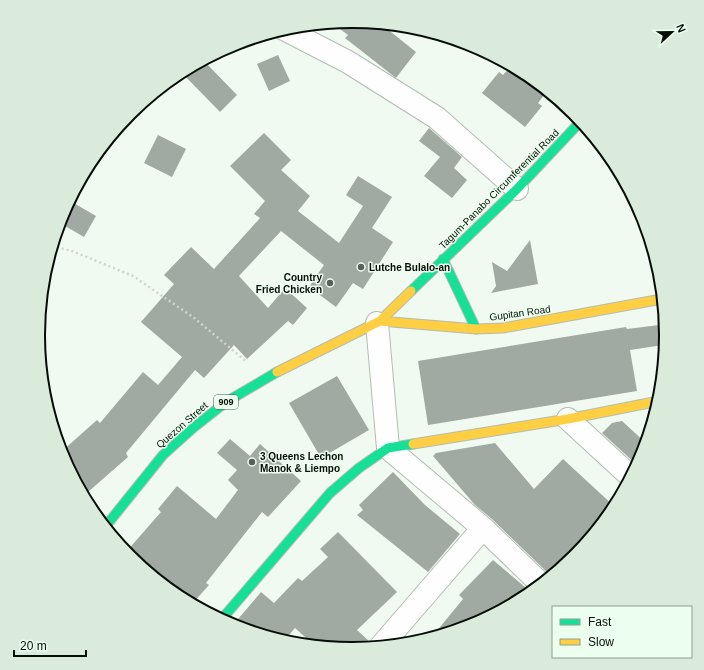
<svg xmlns="http://www.w3.org/2000/svg" width="704" height="670" font-family="Helvetica,sans-serif">
  <style>
    .building { fill: #a1aaa2 }
    .lines { fill: none; stroke-linecap: round; stroke-linejoin: round }
    .street-casing { stroke: #b4bcb4; stroke-width: 24 }
    .fast-casing { stroke: #b4bcb4; stroke-width: 11 }
    .slow-casing { stroke: #b4bcb4; stroke-width: 11 }
    .path { stroke: #d0d3d0; stroke-width: 2.5; stroke-dasharray: 2 3; stroke-linecap: butt }
    .street { stroke: #fdfefd; stroke-width: 22 }
    .fast { stroke: #16e098; stroke-width: 9 }
    .slow { stroke: #ffcf43; stroke-width: 9 }
    .poi-dot { fill: #586059; stroke: #ecfeed; stroke-width: 1.5 }
    .labels { text-anchor: middle; dominant-baseline: central; stroke-width: 3; stroke-linejoin: round; paint-order: stroke }
    .shield { fill: #ecfeed; stroke: #4b554c; stroke-width: 1 }
    .shield-label { font-size: 9px; font-weight: bold; fill: #060d07 }
    .street-label { font-size: 10px; fill: #060d07; stroke: #ecfeed }
    .poi-label { font-size: 10px; font-weight: bold; fill: #060d07; stroke: #ecfeed; text-anchor: start }
    .rim { fill: none; stroke: #060d07; stroke-width: 2 }
  </style>
  <rect width="100%" height="100%" fill="#f0faf0"/>
  <path class="building" d="M352,21L381,24L416,52L396,78L345,38L348,35L332,23Z
    M278,55L290,81L269,91L257,64Z
    M203,60L237,95L220,112L181,72Z
    M511,66L527,74L547,91L538,103L542,106L525,127L482,93L499,72L503,75Z
    M429,128L462,157L454,168L467,180L452,198L424,176L440,157L419,141Z
    M264,133L291,160L281,170L310,196L298,211L339,243L363,206L346,195L358,176L392,197L372,228L393,242L363,289L353,283L336,307L309,287L324,265L281,231L239,276L268,308L285,288L307,308L293,325L288,321L247,359L234,345L204,378L195,370L126,453L128,457L88,492L72,474L61,452L97,420L100,423L143,372L158,385L182,357L141,322L174,284L164,275L191,247L214,269L260,218L254,214L265,201L230,166Z
    M158,135L186,149L172,177L144,163Z
    M72,202L96,216L84,237L60,223Z
    M530,240L538,284L491,293L496,286L492,262L507,271Z
    M659,325L663,345L630,350L637,391L428,425L418,361L626,327L627,329Z
    M337,376L369,430L321,458L289,403Z
    M622,421L646,443L642,455L637,465L602,433L612,423Z
    M230,439L250,456L260,444L301,481L268,517L262,512L206,583L209,585L192,604L177,596L130,557L126,552L161,512L158,509L177,486L216,519L238,490L228,480L237,470L217,453Z
    M495,443L534,489L563,459L615,507L574,557L551,576L492,519L475,505L433,456L436,453Z
    M393,472L425,505L460,534L428,572L357,515L363,510L359,505Z
    M338,532L397,592L357,630L370,642L369,647L352,649L314,645L295,628L284,641L233,625L261,592L274,603L298,578L302,581L328,557L320,549Z
    M493,560L531,592L526,596L472,625L431,638L463,599L459,595Z"/>
  <g class="lines">
    <g class="street-casing">
      <path id="street" d="M284,29L348,62L437,118L517,189
        M377,323L388,448L483,528L541,584
        M568,419L631,477
        M381,646L483,528"/>
    </g>
    <g class="fast-casing">
      <path id="fast" d="M443,259L476,329
        M411,291L517,189L581,121
        M105,527L163,455L193,428L226,402L277,372
        M221,620L330,493L359,468L388,448L413,444"/>
    </g>
    <g class="slow-casing">
      <path id="slow" d="M380,321L476,329L503,328L662,299
        M277,372L380,321L411,291
        M413,444L568,419L659,401"/>
    </g>
    <path class="path" d="M52,246L72,251L133,276L193,317L247,362"/>
    <use href="#street" class="street"/>
    <use href="#fast" class="fast"/>
    <use href="#slow" class="slow"/>
  </g>
  <g class="poi-dot">
    <circle cx="361" cy="267" r="4"/>
    <circle cx="330" cy="283" r="4"/>
    <circle cx="252" cy="462" r="4"/>
  </g>
  <g class="labels">
    <rect class="shield" x="214" y="395" width="24" height="14" rx="3"/>
    <g class="shield-label">
      <text x="226" y="402">909</text>
    </g>
    <g class="street-label">
      <text transform="translate(499 189) rotate(-45)">Tagum-Panabo Circumferential Road</text>
      <text transform="translate(520 313) rotate(-8)">Gupitan Road</text>
      <text transform="translate(182 425) rotate(-41)">Quezon Street</text>
    </g>
    <g class="poi-label">
      <text x="369" y="267">Lutche Bulalo-an</text>
      <text x="322" y="277" text-anchor="end">Country<tspan x="322" dy="12">Fried Chicken</tspan></text>
      <text x="260" y="456">3 Queens Lechon<tspan x="260" dy="12">Manok &amp; Liempo</tspan></text>
    </g>
  </g>
  <path d="M0 0H704V670H0ZM45 335a307 307 0 1 1 614 0a307 307 0 1 1-614 0Z" fill="#daebdb" fill-rule="evenodd"/>
  <path class="rim" d="M45 335a307 307 0 1 1 614 0a307 307 0 1 1-614 0Z"/>
  <rect x="552" y="606" width="140" height="52" fill="#ecfeed" stroke="#909e91"/>
  <rect x="560" y="619" width="20" height="6" fill="#16e098" stroke="#909e91"/>
  <text x="588" y="626" font-size="12" fill="#060d07">Fast</text>
  <rect x="560" y="639" width="20" height="6" fill="#ffcf43" stroke="#909e91"/>
  <text x="588" y="646" font-size="12" fill="#060d07">Slow</text>
  <g transform="translate(672 32) rotate(68)" stroke="#ecfeed" stroke-width="3" paint-order="stroke">
  <path d="M0-3L7 15L0 10L-7 15Z" fill="#060d07"/>
  <text y="-6" font-size="11" font-weight="bold" text-anchor="middle" fill="#060d07">N</text>
  </g>
  <path d="M14 650v6h72v-6" fill="none" stroke="#060d07" stroke-width="2"/>
  <text x="20" y="650" font-size="12" fill="#060d07" stroke="#ecfeed" stroke-width="3" paint-order="stroke">20 m</text>
</svg>
